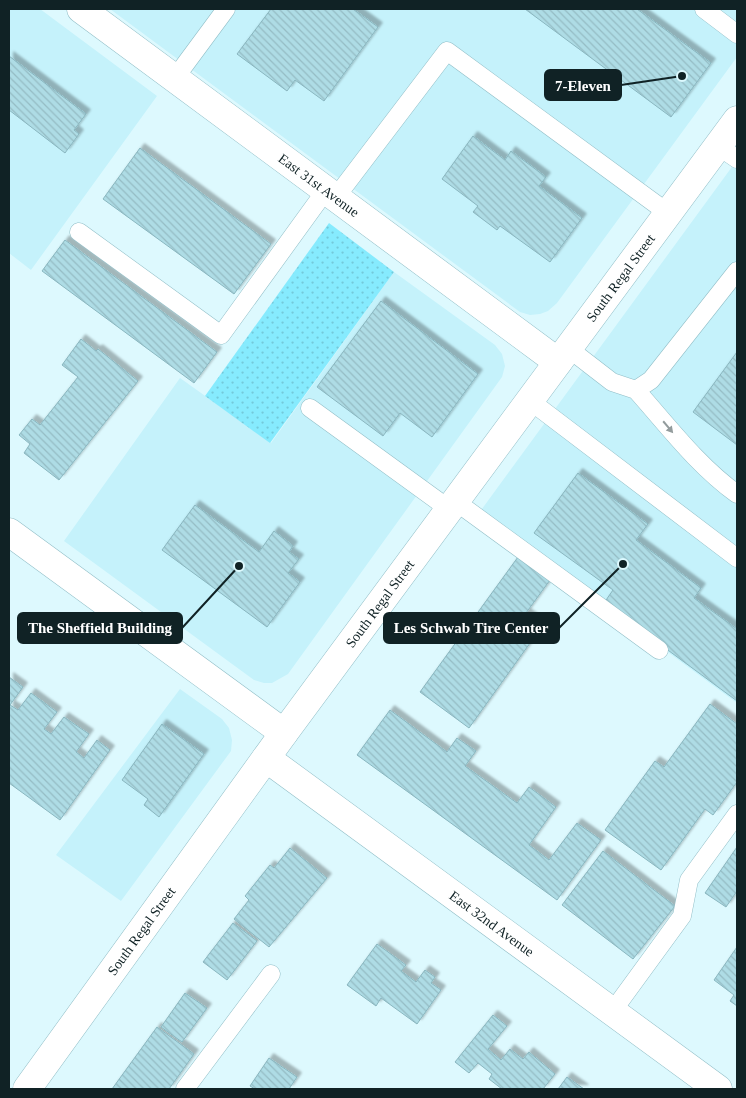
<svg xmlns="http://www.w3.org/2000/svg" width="746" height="1098" font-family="'Times New Roman',serif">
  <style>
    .built { fill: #c5f2fb }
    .grass { fill: url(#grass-dots) }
    .building { fill: url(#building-back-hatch); stroke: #89b6bf; filter: url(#shadow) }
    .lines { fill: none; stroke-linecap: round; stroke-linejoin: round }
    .service-casing { stroke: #91bec7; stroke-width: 19 }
    .minor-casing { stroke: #91bec7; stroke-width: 29 }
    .secondary-casing { stroke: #91bec7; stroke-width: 29 }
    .service { stroke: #fff; stroke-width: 18 }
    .minor { stroke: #fff; stroke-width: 28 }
    .secondary { stroke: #fff; stroke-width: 28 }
    .oneway { fill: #939c9d }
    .labels { text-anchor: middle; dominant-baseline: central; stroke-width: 5; stroke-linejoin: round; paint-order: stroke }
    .street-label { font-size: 14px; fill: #102225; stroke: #ddf9fe }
    .leader { fill: none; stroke: #102225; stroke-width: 2 }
    .callout-dot { fill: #102225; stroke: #ddf9fe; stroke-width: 2 }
    .callout { fill: #102225; stroke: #102225; stroke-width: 2 }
    .callout-label { font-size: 15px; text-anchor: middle; font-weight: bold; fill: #fff }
  </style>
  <defs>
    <pattern id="grass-dots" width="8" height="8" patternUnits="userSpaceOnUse" patternTransform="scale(1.25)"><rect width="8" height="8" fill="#86ebfe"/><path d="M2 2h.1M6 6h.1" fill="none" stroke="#73c9da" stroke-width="1.8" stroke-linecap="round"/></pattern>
    <pattern id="building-back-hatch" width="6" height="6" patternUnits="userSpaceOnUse" patternTransform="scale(1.25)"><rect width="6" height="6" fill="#aedce5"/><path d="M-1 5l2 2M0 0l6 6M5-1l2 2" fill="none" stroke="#95bcc4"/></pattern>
    <filter id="shadow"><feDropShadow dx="4.5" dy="-4.5" stdDeviation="1" flood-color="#0004"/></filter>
  </defs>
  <rect width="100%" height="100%" fill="#ddf9fe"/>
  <path class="built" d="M9,9H40L157,96L31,270L9,253Z
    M110,9H737V57L557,303L548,311L540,314L530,315L520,312Z
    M737,160V703L479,513Z
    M394,272L495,345L502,354L505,366L502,377L288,674L272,683H264L254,680L64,541L180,378L271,443Z
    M180,689L222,719L229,728L232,740L231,751L121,901L56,855Z"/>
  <path class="grass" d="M329,223L394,272L270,443L205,396Z"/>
  <path class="building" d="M271,9H353L378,27L324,101L295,80L287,91L237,54Z
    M525,9H637L711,63L671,117Z
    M9,56L86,114L74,130L79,134L65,153L9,110Z
    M473,136L505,160L511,151L546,177L539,186L582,218L550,262L500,226L497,230L473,212L478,206L442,179Z
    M140,148L271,244L234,294L103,199Z
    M65,240L217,352L194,383L42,271Z
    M381,301L478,374L432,437L400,413L383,436L317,387Z
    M81,339L96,351L98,349L138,381L59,480L24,453L30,444L19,435L32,419L40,425L78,377L62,365Z
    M737,352V445L693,412Z
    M578,473L648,524L636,540L701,588L694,598L737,629V701L604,603L613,590L534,533Z
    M195,505L259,552L274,531L293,546L289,552L299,559L288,573L300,582L267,627L162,550Z
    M518,557L550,580L526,613L543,625L469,728L420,692Z
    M9,677L23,687L10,705L18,710L31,693L57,712L44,729L51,734L64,717L89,734L76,752L84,758L97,740L110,750L60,820L9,783Z
    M710,704L737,724V782L713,815L705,809L661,870L605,830L655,761L664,767Z
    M390,710L447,752L457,738L476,751L465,766L517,803L529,787L556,807L529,845L549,860L577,823L601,840L557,900L357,755Z
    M162,724L204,754L159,817L144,805L148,799L122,780Z
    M737,847V891L726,907L705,893Z
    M290,848L327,878L269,947L234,919L249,900L245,896L270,865L274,868Z
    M603,851L675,906L633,959L562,905Z
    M233,923L257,941L227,980L203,962Z
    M377,944L406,965L401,971L416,982L425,970L435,977L431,983L441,990L417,1024L381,998L376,1006L347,985Z
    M737,947V1006L730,1001L734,995L714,980Z
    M185,993L207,1008L182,1042L161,1027Z
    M493,1015L507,1026L488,1049L501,1060L510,1049L523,1059L529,1052L555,1074L543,1089H502L489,1079L492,1074L478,1063L469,1073L455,1062Z
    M157,1027L194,1054L169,1089H112Z
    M269,1058L297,1077L289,1089H255L250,1086Z
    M567,1077L584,1089H558Z"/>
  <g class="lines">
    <g class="service-casing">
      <path id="service" d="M704,9L737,34
        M175,78L226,9
        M718,146L737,159
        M336,197L447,51L668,213
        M79,232L221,335L326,190
        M568,348L612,382L636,390L651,380L737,271
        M636,390C668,426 698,466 737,494
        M529,400L737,558
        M310,408L449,509
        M455,501L659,650
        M612,1012L682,916L689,880L737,814
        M185,1089L271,974"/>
    </g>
    <g class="minor-casing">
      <g id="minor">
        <path id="s1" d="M81,9L558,362"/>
        <path d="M9,532L284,733"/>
        <path id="s2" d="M266,758L718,1089"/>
      </g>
    </g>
    <g class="secondary-casing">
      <g id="secondary">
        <path id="s3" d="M27,1089L284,733L737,120"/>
      </g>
    </g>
    <use href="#service" class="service"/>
    <use href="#minor" class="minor"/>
    <use href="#secondary" class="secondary"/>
  </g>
  <defs><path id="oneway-solid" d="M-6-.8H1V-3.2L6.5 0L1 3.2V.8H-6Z" transform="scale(1.25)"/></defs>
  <use class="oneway" href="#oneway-solid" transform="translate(668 427) rotate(50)"/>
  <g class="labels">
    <g class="street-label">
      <text stroke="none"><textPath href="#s1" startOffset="296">East 31st Avenue</textPath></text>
      <text stroke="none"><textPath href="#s3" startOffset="1005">South Regal Street</textPath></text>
      <text stroke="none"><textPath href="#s3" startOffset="600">South Regal Street</textPath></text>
      <text stroke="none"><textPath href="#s2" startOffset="280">East 32nd Avenue</textPath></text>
      <text stroke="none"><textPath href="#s3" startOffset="195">South Regal Street</textPath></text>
    </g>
  </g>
  <path class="leader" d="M682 76L621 85M623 564L559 628M239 566L182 628"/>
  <g class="callout-dot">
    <circle cx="682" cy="76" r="5"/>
    <circle cx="623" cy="564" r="5"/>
    <circle cx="239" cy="566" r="5"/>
  </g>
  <g class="callout">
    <rect x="545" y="70" width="76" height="30" rx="5"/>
    <rect x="384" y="613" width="175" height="30" rx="5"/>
    <rect x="18" y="613" width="164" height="30" rx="5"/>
  </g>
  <g class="callout-label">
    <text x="583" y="91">7-Eleven</text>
    <text x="471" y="633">Les Schwab Tire Center</text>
    <text x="100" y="633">The Sheffield Building</text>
  </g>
  <rect width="746" height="1098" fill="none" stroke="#102225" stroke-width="20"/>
</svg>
